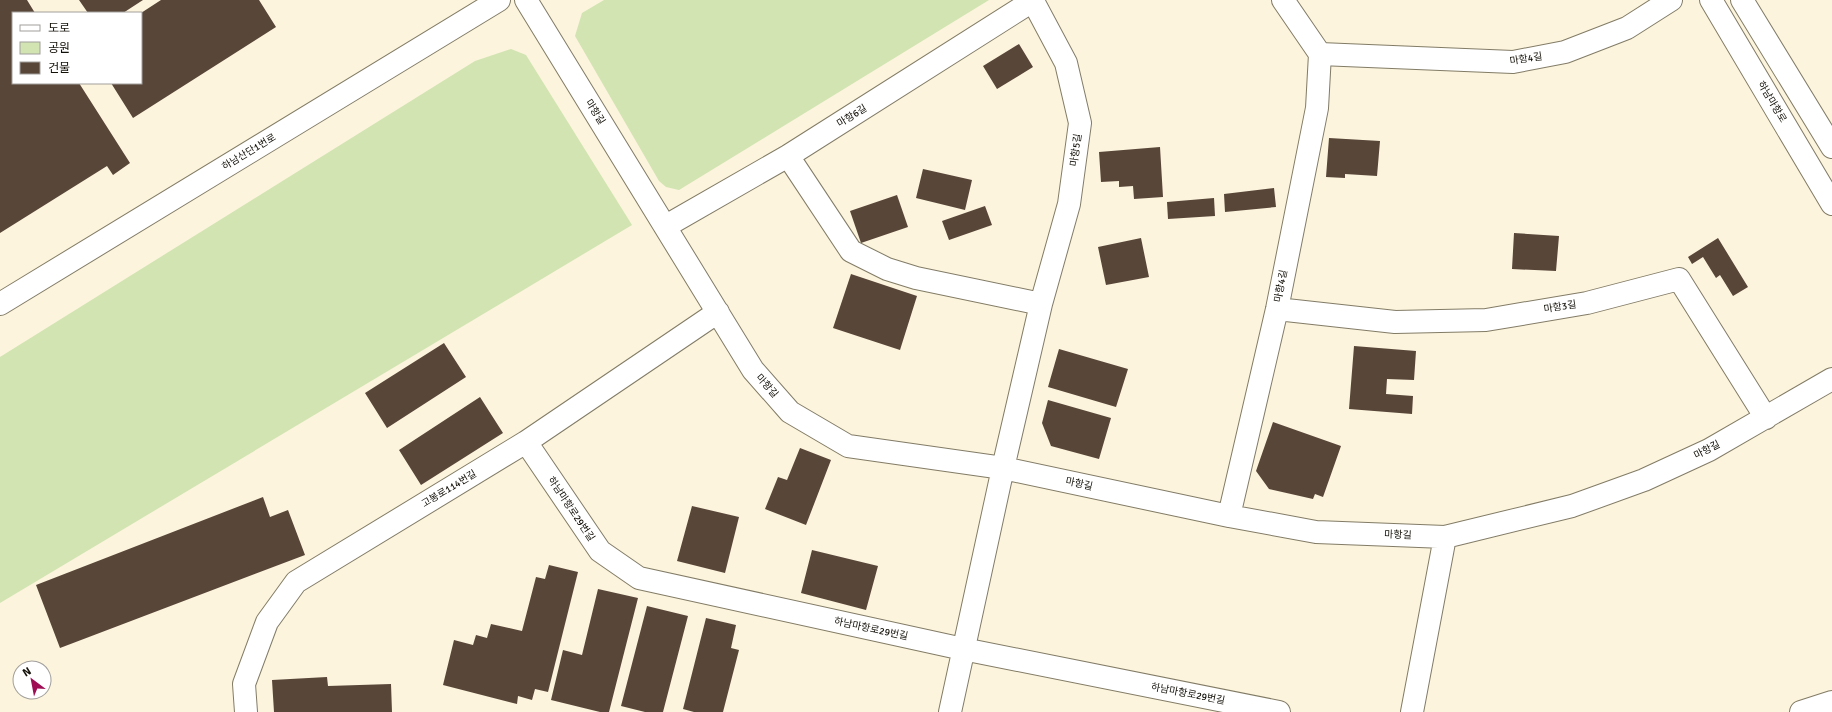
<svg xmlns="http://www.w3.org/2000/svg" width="1832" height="712" font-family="Signika,'Noto Sans KR',sans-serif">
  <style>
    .green { fill: #d1e4b2 }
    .building { fill: #584639 }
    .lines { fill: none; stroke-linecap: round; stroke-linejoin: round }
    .minor-casing { stroke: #827b66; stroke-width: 24 }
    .minor { stroke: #fff; stroke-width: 22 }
    .labels { text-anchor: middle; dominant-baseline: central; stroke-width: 4; stroke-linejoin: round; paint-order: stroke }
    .street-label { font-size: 10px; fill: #131008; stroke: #fff }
  </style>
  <rect width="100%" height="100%" fill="#fcf4dc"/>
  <path class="green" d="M604,0H989L679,190L666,187L659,181L575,36L582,13Z
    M511,49L526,55L632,225L0,603V357L475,61Z"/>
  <path class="building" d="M0,0H27L35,13H13V83H79L130,163L113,175L107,166L0,233Z
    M79,0H143L123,13H88Z
    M161,0H259L276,27L133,118L111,83H141V13Z
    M1019,44L1033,67L997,89L983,66Z
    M1329,138L1380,141L1377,176L1345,174V178L1326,177Z
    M1160,147L1163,197L1134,199L1133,186L1119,187V181L1101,182L1099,152Z
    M923,169L972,180L965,210L916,198Z
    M1274,188L1276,207L1225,212L1224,194Z
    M897,195L908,227L861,243L850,211Z
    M1214,198L1215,216L1168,219L1167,202Z
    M985,206L992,225L949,240L942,221Z
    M1514,233L1559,236L1556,271L1512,269Z
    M1141,238L1149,277L1106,285L1098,247Z
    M1718,238L1748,287L1733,296L1720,275L1716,278L1703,257L1692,264L1688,257Z
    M851,274L917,296L900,350L833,328Z
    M444,343L466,377L387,428L365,393Z
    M1354,346L1416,351L1414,380L1387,379L1386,394L1413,396L1412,414L1349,409Z
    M1059,349L1128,369L1116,407L1048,387Z
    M480,397L503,433L421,485L399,450Z
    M1048,400L1111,418L1099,459L1051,446L1042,423Z
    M1273,422L1341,446L1323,497L1315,494L1313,499L1269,489L1256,471Z
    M800,448L831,460L806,525L765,509L778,477L787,480Z
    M263,497L270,517L288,510L305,555L60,648L36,585Z
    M692,506L739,517L725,573L677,561Z
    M812,550L878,566L866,610L801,593Z
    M549,565L578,572L548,692L535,689L532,700L518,696L517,704L443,685L454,640L473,645L476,635L487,638L491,624L522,631L536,577L545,579Z
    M598,589L638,598L609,712H600L551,700L563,650L582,655Z
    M647,606L688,616L663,712H645L621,706Z
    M706,618L736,625L731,648L739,650L723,712H694L683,709Z
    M327,677L328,686L391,684L392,712H274L272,680Z"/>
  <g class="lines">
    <g class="minor-casing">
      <path id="minor" d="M526,0L753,370L790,412L848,446L1003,468L1229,516L1316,532L1445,537L1572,506L1644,480L1709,450L1832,379
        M1711,0L1832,204
        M1742,0L1832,147
        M1320,54L1513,62L1565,52L1627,28L1671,0
        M788,156L851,251L887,269L916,278L1041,304
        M666,226L788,156L1034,0
        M0,304L499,0
        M1277,309L1395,322L1486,320L1587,303L1679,279L1766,418
        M526,442L600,551L639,578L963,649L1279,712
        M1229,516L1277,309L1317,108L1320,54L1283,0
        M246,712L244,684L267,622L296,582L526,442L718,312
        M950,712L1003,468L1041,304L1069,204L1080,123L1066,63L1033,1
        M1412,712L1445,537
        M1801,712L1832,702"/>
    </g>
    <use href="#minor" class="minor"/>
  </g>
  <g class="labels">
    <g class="street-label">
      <text transform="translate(1526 59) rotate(-9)">마항4길</text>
      <text transform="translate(1772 102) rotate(59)">하남마항로</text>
      <text transform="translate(595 112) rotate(58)">마항길</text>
      <text transform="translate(852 116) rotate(-32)">마항6길</text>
      <text transform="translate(1076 150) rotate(-82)">마항5길</text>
      <text transform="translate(249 152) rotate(-31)">하남산단1번로</text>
      <text transform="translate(1281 286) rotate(-79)">마항4길</text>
      <text transform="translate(1560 307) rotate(-9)">마항3길</text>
      <text transform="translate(767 386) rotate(48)">마항길</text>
      <text transform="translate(1707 450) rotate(-27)">마항길</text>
      <text transform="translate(1079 484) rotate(12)">마항길</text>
      <text transform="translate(449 489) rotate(-31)">고봉로114번길</text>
      <text transform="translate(571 509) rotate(56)">하남마항로29번길</text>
      <text transform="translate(1398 535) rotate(2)">마항길</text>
      <text transform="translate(871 629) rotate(12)">하남마항로29번길</text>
      <text transform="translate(1188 694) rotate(11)">하남마항로29번길</text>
    </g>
  </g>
  <rect x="12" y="12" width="130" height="72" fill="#ffffff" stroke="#a19f9c"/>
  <rect x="20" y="25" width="20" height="6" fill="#ffffff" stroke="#a19f9c"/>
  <text x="48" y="32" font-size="12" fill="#131008">도로</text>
  <rect x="20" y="42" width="20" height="12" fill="#d1e4b2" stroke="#a19f9c"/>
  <text x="48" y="52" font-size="12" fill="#131008">공원</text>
  <rect x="20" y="62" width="20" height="12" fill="#584639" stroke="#a19f9c"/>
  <text x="48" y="72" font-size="12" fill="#131008">건물</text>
  <g transform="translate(32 680) rotate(328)"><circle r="19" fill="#ffffff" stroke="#a19f9c"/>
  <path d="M0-3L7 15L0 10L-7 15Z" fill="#9f0d55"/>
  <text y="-6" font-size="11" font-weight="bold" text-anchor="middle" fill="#131008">N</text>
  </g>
</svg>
